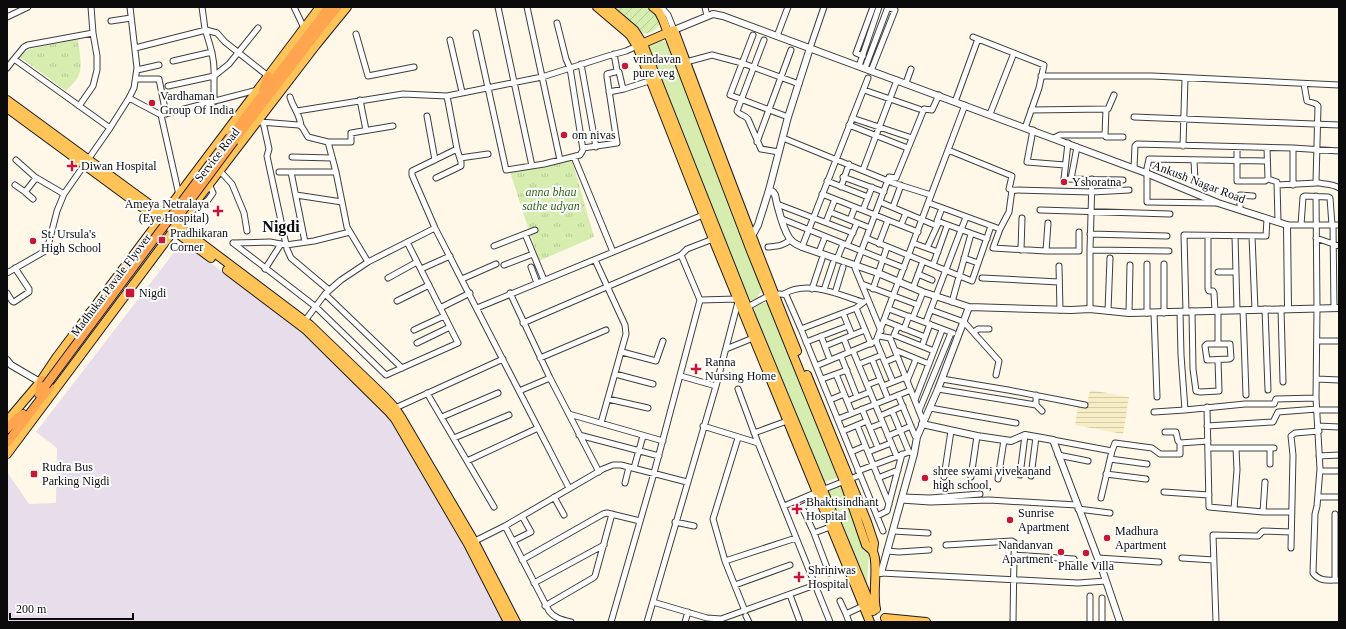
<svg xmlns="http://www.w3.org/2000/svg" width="1346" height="629" font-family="Georgia,serif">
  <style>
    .industrial { fill: #e8ddeb }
    .farmland { fill: url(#farmland-rules) }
    .grass { fill: #d6edaf }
    .park { fill: url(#park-tufts) }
    .garden { fill: url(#garden-furrows) }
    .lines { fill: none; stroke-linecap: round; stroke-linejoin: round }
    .minor-casing { stroke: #3e3e3e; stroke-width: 7 }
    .tertiary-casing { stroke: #3e3e3e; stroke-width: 8 }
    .primary-casing { stroke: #1c1c1c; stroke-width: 10 }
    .trunk-casing { stroke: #1c1c1c; stroke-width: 10 }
    .minor { stroke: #fff; stroke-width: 5 }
    .tertiary { stroke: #fff; stroke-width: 6 }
    .primary { stroke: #ffc358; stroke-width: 8 }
    .trunk { stroke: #ffa44f; stroke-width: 8 }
    .trunk-bridge-casing { stroke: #1c1c1c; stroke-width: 10; stroke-linecap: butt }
    .trunk-bridge { stroke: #ffa44f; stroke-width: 8 }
    .poi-dot { fill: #c71734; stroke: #fff; stroke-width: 1.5 }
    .labels { text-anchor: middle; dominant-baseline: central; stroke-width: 4; stroke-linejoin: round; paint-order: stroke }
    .poi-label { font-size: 12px; fill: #0b0b0b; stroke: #fff; text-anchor: start }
    .street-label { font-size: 12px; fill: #0b0b0b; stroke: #fff }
    .park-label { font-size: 12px; font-style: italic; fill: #306716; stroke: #fff }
    .district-label { font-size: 16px; font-weight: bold; fill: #0b0b0b; stroke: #fff }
  </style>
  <defs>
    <pattern id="farmland-rules" width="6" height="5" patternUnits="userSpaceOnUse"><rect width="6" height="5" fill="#f8eec6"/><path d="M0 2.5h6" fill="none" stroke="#d3cba9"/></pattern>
    <pattern id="park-tufts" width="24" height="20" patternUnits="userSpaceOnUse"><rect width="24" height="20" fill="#d6edaf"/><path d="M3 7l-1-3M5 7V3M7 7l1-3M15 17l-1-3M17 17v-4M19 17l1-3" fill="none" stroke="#b6ca95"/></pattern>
    <pattern id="garden-furrows" width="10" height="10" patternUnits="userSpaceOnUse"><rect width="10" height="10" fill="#d6edaf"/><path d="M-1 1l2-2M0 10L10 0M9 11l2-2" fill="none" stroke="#b6ca95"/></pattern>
  </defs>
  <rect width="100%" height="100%" fill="#fff8e8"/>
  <path class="industrial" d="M182,242L303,331L386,414L458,537L504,622H7V472L29,504L56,503L57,448L36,432Z"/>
  <path class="farmland" d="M1090,390L1129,397L1123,434L1075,425L1078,407L1086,408Z"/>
  <path class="grass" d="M661,41L667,42L671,49L762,286C760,295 757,299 748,302L646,48L654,43Z
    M762,303H768L838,477L822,483L753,314L755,307Z
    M842,484L869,553L867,585L865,588L825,491Z"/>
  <path class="park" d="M78,39C79,51 84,68 77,79C74,83 69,87 66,91L20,57L23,53L30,49Z
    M572,160L594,237L539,261L510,172Z"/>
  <path class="garden" d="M613,7H649L653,10L661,22C656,31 650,35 640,33Z"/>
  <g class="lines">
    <g class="minor-casing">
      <path id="minor" d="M294,7L304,28
        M498,7L532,166
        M527,7L560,160
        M661,7L668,15L674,30
        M705,7L707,16
        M7,17L28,7
        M111,21L131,18
        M93,33L28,45L24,47L14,59L110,128
        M476,33L506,170L544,164L580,155L583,150L570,68L566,59L557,23
        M356,34L368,76L414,67
        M753,35L730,95L788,117
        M777,36L788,7
        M973,37L1044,65L1039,88L1025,128
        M450,40L462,92
        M764,40L737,111C739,115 745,115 748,119L761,149L779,152
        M135,48L206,30L217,33L225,42L268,76
        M810,48L824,7
        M863,56L856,53L873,7
        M173,61L212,52
        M686,62L712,55L742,63L799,84
        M581,64L596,147
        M859,66L879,7
        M7,68L14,59
        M865,68L888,7
        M137,70L159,65
        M871,71L895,10L887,7
        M619,72L623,89
        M1041,76H1152L1339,85
        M136,79H159L166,114
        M906,83L911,69
        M1304,84L1307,101L1316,104L1318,106L1316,182C1323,185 1332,183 1339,188
        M168,86L214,76C215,59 210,45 205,29C204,22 203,14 202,7
        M864,90L919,109
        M609,92L624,89L649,81
        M447,96L457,149L412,171V175L435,228L569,488
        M290,97C293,108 300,114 301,126
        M129,98L161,115L179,195
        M360,100L366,130
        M214,102V76L229,64L258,28
        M955,102L978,39
        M79,106L93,86L97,70V56L93,33L91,7
        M1106,109H1108L1114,95
        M1031,110L1106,109L1105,135H1060L1054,138
        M297,111L403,94L447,96L542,77L608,56L626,51L637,46
        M990,114L1014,53
        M161,115L257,90
        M427,116L435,160
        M1134,117L1339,125
        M852,118L909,137
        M260,122L299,125L302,127L308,137L328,142H351V133L393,126
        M263,122L269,149L267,156L287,249L291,258L329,290
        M849,125L905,147
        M1033,130L1027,162L1065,165
        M1105,135L1106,137H1123
        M783,138L893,183L931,195
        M328,142L336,172L347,227L368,262
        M757,142L791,50
        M1068,143L1064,179L1123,180
        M1183,146L1185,78
        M1237,147V181H1265L1268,179
        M583,148L617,143L607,77V74L615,72L617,70L614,54
        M1267,148L1268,179L1277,182L1278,222
        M1293,148V185
        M948,150L1012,176L1009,189L1012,190L1009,212L1000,229L993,248L1046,251H1079V232
        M292,157L332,158
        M574,157L613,252
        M460,158L488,154
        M16,160L35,177L64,194
        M1194,160L1195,181
        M1134,168L1135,146L1137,144L1293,148L1339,151
        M863,170L897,80
        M220,171L232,184L244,213L247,231
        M279,172H336
        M291,172L305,242
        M1146,173L1149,159L1267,161
        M1147,173V202L1215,203
        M843,177L884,192
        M436,178L461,166V162L457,149
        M1071,179L1077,147
        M827,181L868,197
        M15,185L25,192
        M1277,185L1317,183
        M841,187L849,164
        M1012,190L1092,192L1129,190
        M822,194L918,232
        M296,195L342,202
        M1316,196L1317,308L1316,398L1320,469L1317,506L1315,514L1313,573C1320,582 1328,580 1339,580
        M33,199L25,192L36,178
        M880,202L937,226
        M929,203L1000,229
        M777,204L853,233
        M893,207L901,185
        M942,208L937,221L987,239
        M863,210L872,187
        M1040,210L1170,214
        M1240,210V195L1253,196
        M830,212L870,228
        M189,213L208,200L213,193L209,184
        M782,219L904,268
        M850,220L855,207
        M826,222L835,199
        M901,225L906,213
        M1287,225H1339
        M1301,225L1303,197L1305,196L1328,197L1330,198L1332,225
        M1333,225L1334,308
        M525,234L544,280
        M1090,234L1167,236
        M1208,236V289L1209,291H1213L1214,293L1215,311
        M1235,236L1237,310
        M1252,236L1255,310
        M866,238L972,281L991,226
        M1316,238L1339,246
        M233,243L316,307L386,375L458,343L407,242
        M233,243L270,242L286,245L314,241L350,232
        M913,243L938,252
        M879,244L888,220
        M847,245L857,223
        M494,246L535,230
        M768,247C777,246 783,246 790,240
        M802,247L868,78
        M927,248L938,224
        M1021,250L1022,218
        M1090,250L1169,251
        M1046,251L1048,223
        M819,252L825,237
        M964,258L978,263
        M837,259L843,244
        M595,260L625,325L626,334L601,423
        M1147,264V313
        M1164,264V313
        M504,265L533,254
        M933,265L947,226
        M1059,266L1060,310
        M531,267L537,283
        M265,269L281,244
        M421,269L450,256
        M1218,272H1236
        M7,273L47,250L57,211L64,194L110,128L129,98L134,88L137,68L130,7
        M918,274L932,280
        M388,278L417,262
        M982,278L1059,282
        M462,279L496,264
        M862,284L918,305
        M913,288L923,261
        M812,289L822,259
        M873,289L887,247
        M824,290L833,263
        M7,293L12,301L14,302L29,292V289L15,268
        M510,293L550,378L599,472
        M835,293L843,267
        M325,294L402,368
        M784,294C807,280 838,294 862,302
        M700,300L737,299
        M397,301L429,285
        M952,302L971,234
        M440,308L470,293
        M477,308L703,215
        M746,308C759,301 772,291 786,295L801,329L883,531
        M856,308L871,344
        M889,309L953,333
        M1090,309V250L1092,179
        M1265,309L1268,390
        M1281,309L1283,382
        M931,310L964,322L999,361L996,375
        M1243,310L1246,395
        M1108,311L1110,258
        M1192,311L1193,369L1196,391L1200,392L1219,391L1218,360
        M1218,311V344
        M1186,312L1184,235L1266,236L1267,219
        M843,313L852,335
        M1129,313L1130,265
        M1154,313L1157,397
        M1180,313L1181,355L1185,410L1245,404H1274L1276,399L1316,398
        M913,317L923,292
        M885,321L925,337
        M304,322L325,294L341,280L368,262L435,228
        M926,322L966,217
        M523,323L681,255L687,249L713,239
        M898,326L894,335L934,351
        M801,329L856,308L864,302
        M904,329L909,316
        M414,330L444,316
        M881,331L855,268L889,177L896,178L924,109L932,110L939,95
        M974,332L978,329H989
        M821,336L830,360
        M879,336L890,338L923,421
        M844,339L849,352
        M876,341L893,382
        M1317,341H1339
        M806,342L848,326
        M417,343L450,327
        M1207,344H1230L1231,358L1229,359L1207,360L1205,346Z
        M825,346L865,330
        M922,346L930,324
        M726,349L753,338
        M895,350L929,364
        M853,351L897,457
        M622,352L656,361L663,341
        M841,356L857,397
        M540,358L606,330
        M872,359L888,399
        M885,362L897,357
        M859,364L882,355
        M816,366L876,341L965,105
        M615,374L653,384
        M836,374L852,413
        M681,376L716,386
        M822,379L847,370
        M942,379L1008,390L1085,405
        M1317,379L1339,380
        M907,381L916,359
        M867,385L880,380
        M883,386L906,377
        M738,389L758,443L830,622
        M938,389L1036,405
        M519,391L550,378
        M427,393L494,507
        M898,395L915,436L917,437
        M1036,395V405L1042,411
        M608,399L648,408
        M830,400L844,394
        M915,400L942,330
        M847,401L870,392
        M1207,407L1209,507L1263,512H1291
        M930,408L1016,423
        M393,409L503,359
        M862,409L878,448
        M1317,410H1339
        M892,411L909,452
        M919,411L951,333
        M1154,412L1185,410
        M569,414L663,441
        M880,416L903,406
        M442,417L498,393
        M838,419L911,390
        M857,425L889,504
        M703,426L758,443
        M1207,426L1273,422L1278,412L1317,409
        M1318,426L1339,427
        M870,428L883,423
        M843,431L867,421
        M1165,432H1176L1178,441L1180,443
        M754,433L787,421
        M579,435L659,456
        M888,436L911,426
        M454,438L509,415
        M738,438L713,519L725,561L745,611
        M1053,440L1112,451L1101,498
        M1208,448H1274
        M1270,448V464
        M1112,451L1115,443L1152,448L1160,454H1180V443L1208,441
        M851,452L865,446
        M868,452L891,443
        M1058,455L1088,461
        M1319,456L1339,455
        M1110,459L1147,464
        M467,461L538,428
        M634,468L643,436
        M858,471L909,452L914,454
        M1320,471H1339
        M1106,474L1146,479
        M1020,475L1025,435
        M1031,476L1036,437
        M944,477L951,431
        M971,477L977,436
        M878,478L898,470
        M998,479L1004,440
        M625,483L629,467
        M1164,492L1209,495
        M554,497L564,515
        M902,497L930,498L980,494
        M1318,497H1339
        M819,499L802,507L814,533L830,527
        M901,500L930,502L989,500L1077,505
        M784,506L822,490L860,475
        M1078,509L1110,513
        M1234,509L1237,470L1236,448
        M1263,512L1265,482
        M1335,514V580
        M877,516L887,511L902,454
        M675,522L694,526
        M505,526L549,611C554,618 563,620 571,622
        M893,531L928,533
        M814,533L829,573
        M513,541L531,532L522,516
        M473,542L505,526L603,469L613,465H621L687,482
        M946,545L1012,541L1015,543L1014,555
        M1291,548L1293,455L1291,436L1295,433L1319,431
        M887,551L899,552L929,550
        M1098,558L1159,562
        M1182,558L1214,560
        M522,560L603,514L607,513L640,521
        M725,561L796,538
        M881,573L1078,583L1106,581
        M534,583L604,545
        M735,585L790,565
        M790,595L800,622
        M1090,596V622
        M840,601L846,614
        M653,602L707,618L721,619L815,585
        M545,606L593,578L595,576L612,514
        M746,616L749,622
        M611,622L654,473L700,300L681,255
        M647,622L716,386L738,302
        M685,622L688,612
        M849,622L846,614L863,606
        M1013,622L1014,555L1074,559
        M1102,622V598
        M1216,622L1213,535L1258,536L1263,531L1291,532"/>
    </g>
    <g class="tertiary-casing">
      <path id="tertiary" d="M674,30L713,14L723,16L1146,173L1218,203L1287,225L1288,308
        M769,190L773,192L775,195C777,205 784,233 791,240C793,243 798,245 802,247L878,273L923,292L969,307L1071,310L1090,309L1129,313L1339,308
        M752,236L758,225L769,190L788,117L810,48
        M7,360L11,365L40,382
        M922,424L977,436L1011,441L1025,435L1053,440L1103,572L1120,622
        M875,573H881L914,454L917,437L938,389L969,307"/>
    </g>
    <g class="primary-casing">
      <path id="primary" d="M597,7L630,35L637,46L713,239L870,622
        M607,7L634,30L643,44L744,299L873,611
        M653,7L659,12L663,20L751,251L844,481L866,545C868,547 872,549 873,552C879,563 872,593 876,609
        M639,45L674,30C714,137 754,245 797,351
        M7,100L164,215L310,325L385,397L395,408L401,417L474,541L516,622
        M7,108L211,258
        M227,270L305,329L389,412L395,419L468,544L508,622
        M807,375L867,522L874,543L873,551
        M7,421L40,382L56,358L320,7
        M7,454L174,230L316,45L347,7
        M885,618L926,622"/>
    </g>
    <g class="trunk-casing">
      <path id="trunk" d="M263,90L268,76
        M230,137L329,7
        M234,141L337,7
        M39,394L42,380
        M7,429L18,417L23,414
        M7,443L50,387"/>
    </g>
    <use href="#minor" class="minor"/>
    <use href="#tertiary" class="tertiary"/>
    <use href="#primary" class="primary"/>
    <use href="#trunk" class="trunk"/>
    <g class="trunk-bridge-casing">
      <path id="trunk-bridge" d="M180,214L234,141
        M46,385L230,137"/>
    </g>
    <use href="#trunk-bridge" class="trunk-bridge"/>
  </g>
  <g class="poi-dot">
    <circle cx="625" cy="66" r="4"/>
    <circle cx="152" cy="103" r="4"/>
    <circle cx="564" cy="135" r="4"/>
    <path d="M70 160h4v4h4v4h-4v4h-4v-4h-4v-4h4z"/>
    <circle cx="1064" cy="182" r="4"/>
    <path d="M216 205h4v4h4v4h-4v4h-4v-4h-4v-4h4z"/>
    <rect x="158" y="236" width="8" height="8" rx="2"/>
    <circle cx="33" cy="241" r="4"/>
    <rect x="125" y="288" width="10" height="10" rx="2"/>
    <path d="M694 363h4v4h4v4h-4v4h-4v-4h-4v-4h4z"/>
    <rect x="30" y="470" width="8" height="8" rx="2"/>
    <circle cx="925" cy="478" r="4"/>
    <path d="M795 503h4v4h4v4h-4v4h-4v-4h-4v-4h4z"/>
    <circle cx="1010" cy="520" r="4"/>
    <circle cx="1107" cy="538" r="4"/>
    <circle cx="1061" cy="552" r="4"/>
    <circle cx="1086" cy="553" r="4"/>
    <path d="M797 571h4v4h4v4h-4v4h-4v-4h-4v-4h4z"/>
  </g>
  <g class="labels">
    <g class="poi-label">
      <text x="633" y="59">vrindavan<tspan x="633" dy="14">pure veg</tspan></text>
      <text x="160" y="96">Vardhaman<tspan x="160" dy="14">Group Of India</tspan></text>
      <text x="572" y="135">om nivas</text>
      <text x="81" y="166">Diwan Hospital</text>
      <text x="1072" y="182">Yshoratna</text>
      <text x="209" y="204" text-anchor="end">Ameya Netralaya<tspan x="209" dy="14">(Eye Hospital)</tspan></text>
      <text x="170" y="233">Pradhikaran<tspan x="170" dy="14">Corner</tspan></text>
      <text x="41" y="234">St. Ursula's<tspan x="41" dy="14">High School</tspan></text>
      <text x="139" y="293">Nigdi</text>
      <text x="705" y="362">Ranna<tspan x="705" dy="14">Nursing Home</tspan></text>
      <text x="42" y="467">Rudra Bus<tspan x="42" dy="14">Parking Nigdi</tspan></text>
      <text x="933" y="471">shree swami vivekanand<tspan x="933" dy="14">high school,</tspan></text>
      <text x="806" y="502">Bhaktisindhant<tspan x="806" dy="14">Hospital</tspan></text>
      <text x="1018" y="513">Sunrise<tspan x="1018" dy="14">Apartment</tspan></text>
      <text x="1115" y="531">Madhura<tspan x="1115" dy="14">Apartment</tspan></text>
      <text x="1053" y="545" text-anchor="end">Nandanvan<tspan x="1053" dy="14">Apartment</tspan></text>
      <text x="1086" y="566" text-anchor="middle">Phalle Villa</text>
      <text x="808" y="570">Shriniwas<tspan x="808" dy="14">Hospital</tspan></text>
    </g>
    <g class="street-label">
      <text transform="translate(217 155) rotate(-52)">Service Road</text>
      <text transform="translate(1199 182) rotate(21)">Ankush Nagar Road</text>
      <text transform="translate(111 285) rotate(-53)">Madhukar Pavale Flyover</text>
    </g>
    <g class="park-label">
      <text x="551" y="192">anna bhau<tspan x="551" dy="14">sathe udyan</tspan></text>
    </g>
    <g class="district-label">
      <text x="281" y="226">Nigdi</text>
    </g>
  </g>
  <rect width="1346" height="629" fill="none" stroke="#0b0b0b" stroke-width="16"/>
  <path d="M10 613v6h123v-6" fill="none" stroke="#0b0b0b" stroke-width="2"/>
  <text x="16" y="613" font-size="12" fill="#0b0b0b" stroke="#ffffff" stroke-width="3" paint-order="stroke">200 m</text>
</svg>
